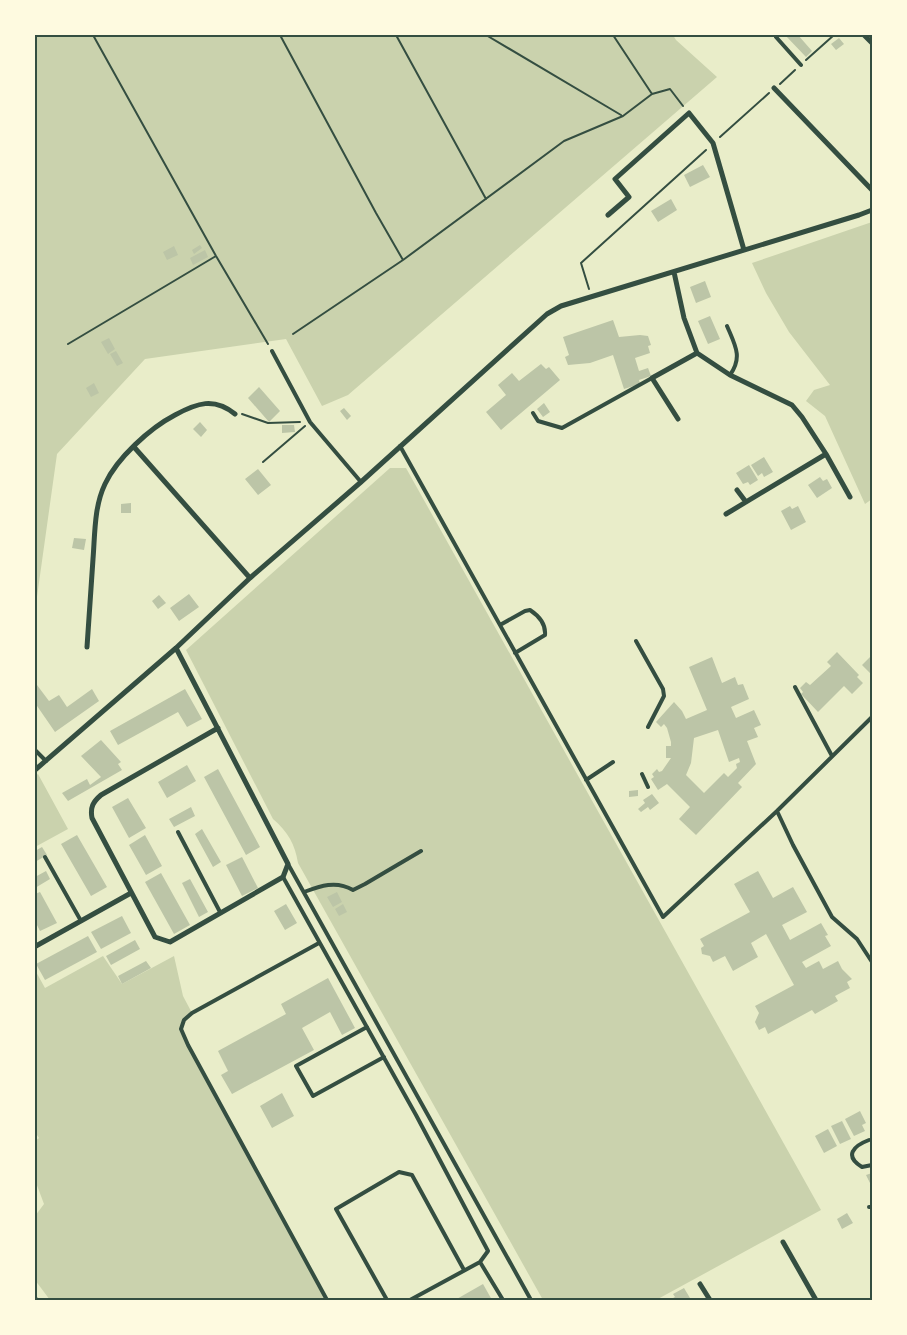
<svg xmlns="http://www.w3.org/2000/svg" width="907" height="1335" font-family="Poppins,sans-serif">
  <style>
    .green { fill: #cad2ad }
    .building { fill: #bcc5a7; fill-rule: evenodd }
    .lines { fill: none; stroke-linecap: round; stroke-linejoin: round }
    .path { stroke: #344e41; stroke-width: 2 }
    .service { stroke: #344e41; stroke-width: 4 }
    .minor { stroke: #344e41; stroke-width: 5 }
    .neatline { fill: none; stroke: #344e41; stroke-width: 2 }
  </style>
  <rect width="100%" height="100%" fill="#e9edc9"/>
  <path class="green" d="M35,35H673L676,40L717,77L348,395L322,406L286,339L145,359L57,454L35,611Z
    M872,222V463L870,464L872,467V499L865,504L825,416L806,401L814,390L830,385L789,332L766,293L752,263Z
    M390,468H406L821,1210L656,1300H543L298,863C295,844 288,832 273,819L186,650Z
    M38,774L68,829L35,847V776Z
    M103,956L122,984L174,956L183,996L192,1013L188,1016L181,1029L327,1300H50L35,1280V1216L44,1204L35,1180V1141L39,1138L35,1132V970L45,988Z"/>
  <path class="building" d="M785,35H798L812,51L806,57Z
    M839,38L844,44L836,50L831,44Z
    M703,165L710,177L690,187L684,175Z
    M671,199L677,210L658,222L651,211Z
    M200,245L202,248L194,254L192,250Z
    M174,246L178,255L167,260L163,252Z
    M205,250L208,257L193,265L190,258Z
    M705,281L711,297L696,303L690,287Z
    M710,316L720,339L708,344L698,321Z
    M613,320L619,337L640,335L648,336L651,345L648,346L650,353L635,358L639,371L648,368L651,376L639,380L640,384L624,389L613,355L590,363L568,365L565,357L569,355L563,337Z
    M109,338L115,349L108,354L101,342Z
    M116,351L123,363L117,366L110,354Z
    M541,364L546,369L549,367L560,380L501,430L486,412L506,395L498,385L512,373L519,381Z
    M94,383L99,393L91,397L86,388Z
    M259,387L280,411L269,422L248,398Z
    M544,403L550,412L543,417L537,409Z
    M344,408L351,416L347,420L340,411Z
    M200,422L207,430L201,437L193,429Z
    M282,425H294L295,432L282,433Z
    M764,457L773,472L764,477L762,473L758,476L751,465Z
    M749,465L758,480L750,485L748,482L743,484L736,473Z
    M258,469L271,485L258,495L245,479Z
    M820,477L823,481L827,479L832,488L817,498L808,485Z
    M131,503V513H121V504Z
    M790,506L792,509L798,506L806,522L791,530L781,511Z
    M74,538L86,539L84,550L72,548Z
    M189,594L199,607L179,621L170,608Z
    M159,595L166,603L158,609L152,601Z
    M837,652L859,675L857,677L863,683L852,694L844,686L818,712L801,694L803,692L800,688L806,682L810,685L831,666L827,662Z
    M872,655V675L862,665Z
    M712,657L722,683L735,677L738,685L743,684L749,699L731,707L736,718L754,710L761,725L754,728L758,737L747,741L756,764L738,783L742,787L696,835L679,819L690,807L667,784L658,790L651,779L654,777L652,774L657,769L659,772L662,771L671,758H666V746H671V742L667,728L664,724L661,727L656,722L674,702L682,711L686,719L707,710L689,667ZM718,730L729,762L739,758L740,762L736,764L737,768L728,777L724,773L704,793L686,775L691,763L694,738Z
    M37,685L49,701L59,695L67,707L92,689L99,701L55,732L35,703V686Z
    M185,689L202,719L187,727L178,712L118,745L110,731Z
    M101,740L121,762L118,764L122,770L68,801L62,793L87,779L90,785L101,777L81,756Z
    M187,765L196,781L167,798L158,782Z
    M218,769L260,847L246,855L204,777Z
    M638,790V796L629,797V791Z
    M652,794L659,803L650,810L648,807L641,812L638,809L645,803L643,800Z
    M128,798L146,828L129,838L112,807Z
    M191,807L195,816L174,827L169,819Z
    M202,829L221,862L213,867L195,834Z
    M77,835L107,887L91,896L61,844Z
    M145,835L162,866L146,875L129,845Z
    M42,847L47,855L35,862V851Z
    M242,857L258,888L242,896L226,865Z
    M46,871L50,879L35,888V877Z
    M758,871L773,898L793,887L807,912L782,925L790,940L821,923L828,935L825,936L831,946L802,962L806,968L819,961L823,969L838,961L842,969L852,979L847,982L850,988L835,996L838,1001L815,1014L812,1010L768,1034L765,1027L759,1030L755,1022L759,1013L755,1006L794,985L766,934L751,943L758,957L733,971L725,956L713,962L710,956L702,954L701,948L704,946L700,939L750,912L734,884Z
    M161,873L190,925L174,934L145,882Z
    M190,879L208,912L199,917L182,883Z
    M40,892L57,923L40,931L35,921V894Z
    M337,892L342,902L333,907L327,897Z
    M286,904L297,923L285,930L274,911Z
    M343,904L347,912L339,916L335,909Z
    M122,916L131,933L101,949L91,932Z
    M88,936L97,952L45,980L36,964Z
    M135,940L140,949L111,965L106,956Z
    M146,961L151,968L122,984L118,976Z
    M328,978L355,1028L342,1035L330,1012L302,1028L314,1050L232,1094L221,1075L228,1071L218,1051L286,1014L281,1004Z
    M282,1093L294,1116L272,1128L260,1106Z
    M860,1111L866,1123L862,1125L865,1131L854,1136L845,1119Z
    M842,1121L851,1139L840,1144L831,1126Z
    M828,1129L837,1146L824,1153L815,1136Z
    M872,1173V1187L866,1175Z
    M847,1213L853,1223L842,1229L837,1219Z
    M483,1284L492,1300H455Z
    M684,1288L690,1298L687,1300H669L675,1297L673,1294Z"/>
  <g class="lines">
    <path class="path" d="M93,35L216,256L268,344
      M280,35L376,213L403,260
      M396,35L486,199
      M486,35L621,115
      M613,35L652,94L670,89L683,106
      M806,60L834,35
      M780,84L795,70
      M720,137L769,93
      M589,289L581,263L706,150
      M293,334L403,260L564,141L623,116L652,94
      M68,344L216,256
      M242,414L268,423L300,422
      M263,462L305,426
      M35,1296L38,1300"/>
    <path class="service" d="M778,35L776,37L801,65
      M727,326C735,345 743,357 730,375
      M272,351L310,422L361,482
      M533,413L538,421L562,428L652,378
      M400,446L663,917L777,811L872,717
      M500,625L525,611L530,610C539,616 546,624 545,635L515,653
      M636,641L663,689L664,696L648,727
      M795,687L832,756
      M35,750L46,761
      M642,774L648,787
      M586,780L613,762
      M777,811L793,845L832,917L857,939L872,962
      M178,832L220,912
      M45,857L81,921
      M288,864L531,1300
      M283,877L416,1115L488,1251L480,1262L410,1300
      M304,892C320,886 336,880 353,890L365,884L421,851
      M319,943L192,1013L184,1020L181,1029L188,1045L327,1300
      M367,1027L296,1066L313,1096L384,1057
      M869,1140C853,1146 844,1156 862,1167L872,1165
      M869,1207H872
      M480,1262L503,1300
      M387,1300L336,1209L399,1172L412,1175L464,1270"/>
    <path class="minor" d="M864,35L872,43
      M774,88L872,190
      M608,215L629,197L615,179L689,113L713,143L744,250
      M674,272L684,318L697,353L730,375L792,405L802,417L826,454L850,497
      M678,419L652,378L697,353
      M134,447L250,578
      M737,490L746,502
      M726,514L826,454
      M87,647C89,617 91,588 93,559C95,534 94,507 105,484C117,458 150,428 175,415C197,403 214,397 235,414
      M176,648L288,864L283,877L170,942L155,937L92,818C90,807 93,802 101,795L218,728
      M35,770L176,648L250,578L361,482L547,314L561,306L859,215L872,210
      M36,946L131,893
      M783,1242L816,1300
      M700,1284L710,1300"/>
  </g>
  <rect width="907" height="1335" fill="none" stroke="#fefae0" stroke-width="72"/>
  <rect x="36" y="36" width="835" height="1263" class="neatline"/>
</svg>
